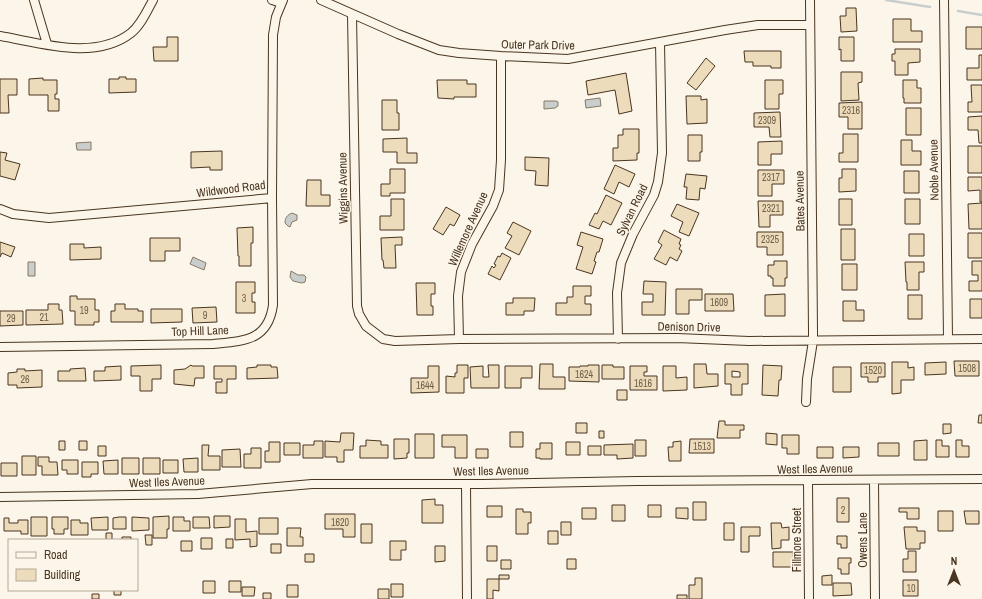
<svg xmlns="http://www.w3.org/2000/svg" width="982" height="599" font-family="'Archivo Narrow',sans-serif">
  <style>
    .water { fill: #c9cecd; stroke: #887966 }
    .lines { fill: none; stroke-linecap: round; stroke-linejoin: round }
    .stream { stroke: #c9cecd; stroke-width: 2.5 }
    .building { fill: #ecdcbc; stroke: #4a3520; fill-rule: evenodd }
    .minor-casing { stroke: #4a3520; stroke-width: 10 }
    .minor { stroke: #fbf6e9; stroke-width: 8 }
    .labels { text-anchor: middle; dominant-baseline: central; stroke-width: 3; stroke-linejoin: round; paint-order: stroke }
    .number-label { font-size: 10px; fill: #725f47 }
    .street-label { font-size: 12px; fill: #4a3520; stroke: #fbf6e9 }
  </style>
  <rect width="100%" height="100%" fill="#fbf6e9"/>
  <path class="water" d="M600,98L601,106L586,108L585,100Z
    M544,101H556L558,102V106L555,108L544,109Z
    M91,142V150H77L76,143Z
    M292,213L297,215V220L292,222L290,227L288,226L285,223C285,218 287,215 292,213Z
    M193,257L206,263L204,270L190,264Z
    M28,262H35V276H28Z
    M291,271L298,275H304L306,277L305,282L302,283L293,281L290,277Z"/>
  <g class="lines">
    <path class="stream" d="M886,0L930,7
      M958,11L982,15"/>
  </g>
  <path class="building" d="M846,8H856L857,31L841,32L840,16H846Z
    M893,19H911V31H922V42H893Z
    M966,27H982V49H966Z
    M167,37H178V61H154L153,47H167Z
    M839,37H854V61H841V49L839,50Z
    M895,49H920V62L908,63V75H895V61H892V54H895Z
    M744,51H781V68H771V66H753V62H745Z
    M979,55H982V80H967V68H979Z
    M706,58L715,66L696,90L687,83Z
    M841,72H862V82L858,83L859,100L841,101Z
    M626,73L632,111L619,114L615,90L588,95L586,81Z
    M119,77H126V79H136V92L109,93V79H119Z
    M43,78V80H57V94H55V99H59V111H48V95H29V79Z
    M0,79H17V95H8L9,113H0Z
    M437,80H467V84H476V97H454V99L438,98Z
    M765,80H783V94H779V109H765Z
    M903,80H917V88H921V103H904V98H903Z
    M971,85H982V112H968V102H972Z
    M686,96H701V100L707,99V123L687,124Z
    M382,100H397V113H399V130H382Z
    M862,102V129H848V117H839V103Z
    M906,108H921V135H906Z
    M780,112L781,137H770L769,127H754V113Z
    M982,116V143H979L978,130H968V117Z
    M623,129H639V153H637V160L613,161V148H618V135H623Z
    M843,134H858V162H839V153H843Z
    M688,135H702V152H700V161H688Z
    M407,138V153H417V163H397V152H383V139Z
    M901,140H912V151H921V165H901Z
    M782,141V154H771V165H758V142Z
    M968,146H982V173H968Z
    M222,151V170H210V167L191,168V152Z
    M0,152L7,153L5,160L20,164L15,180L0,176Z
    M525,157L549,158L548,186L535,185L536,171L525,170Z
    M615,165L635,174L629,187L619,182L614,194L604,189Z
    M390,169H405V193H390V196H381V184H390Z
    M842,169H856V191L839,192V178H842Z
    M758,170H784V184H772V196H758Z
    M904,171H919V193H904Z
    M686,174L707,176L705,189L700,188L699,200L686,199L687,187H684Z
    M968,177H982V202H980V190L968,191Z
    M307,180H321V195H330V206H306Z
    M606,195L622,203L611,225L603,221L599,229L589,225L595,213L597,214Z
    M391,199H404V230H380V216H391Z
    M839,199H852V225H839Z
    M905,199H920V224H905Z
    M758,201H783V215H770V227H759Z
    M982,203V229H969L968,204Z
    M677,204L699,213L689,236L679,232L683,222L671,216Z
    M446,207L460,215L454,226L450,224L443,235L433,229Z
    M513,222L531,231L519,255L505,248L512,236L507,233Z
    M253,227V243H251V266H239V256H238L237,228Z
    M841,229H855V260H841Z
    M664,230L681,239L679,244L681,245L679,249L682,251L677,261L670,257L666,265L654,259L662,245L658,242Z
    M581,232L603,239L599,252H597L594,261L596,262L592,274L576,269L583,247L577,245Z
    M757,232H783V255H767V247H757Z
    M968,233H982V258H968Z
    M909,234H924V256H909Z
    M402,237V245H395L396,268H384L383,260H382L381,238Z
    M150,238H180V251H165V261H150Z
    M0,242L15,247L11,257L2,253L0,257Z
    M70,244H84V248L101,247V259L70,260Z
    M502,253L511,258L500,280L488,274L492,266L494,268L496,265L494,264L498,256L500,257Z
    M774,261H787V278H785V286H773V278H771V276H768V265H774Z
    M972,261H982V291H969V281H978V275H972Z
    M905,262H924V272H919V290H907V282H906Z
    M842,264H857V290H842Z
    M644,281L666,282L665,315H642V302H653V294H643Z
    M236,282H255V293H252V302H255V313H236Z
    M416,283H435V294H431V306H433V315H417Z
    M573,286H591V296H585V304H591V315H556V303H567V297H573Z
    M676,289H702V300H689V314H676Z
    M705,294H733L734,311H705Z
    M785,294V316H765V295Z
    M908,295H922V319H908Z
    M70,296H77V299H95V310H99V322H94V325H75V311H70Z
    M513,298H535L534,311H524V315H506V303H513Z
    M970,299H982V318H970Z
    M843,301H856V310H864V321H843Z
    M48,304H59V310H62L63,324L26,325V310H48Z
    M115,304H125V309H138V311H143V322H111V311H115Z
    M216,307L217,322L193,323L192,308Z
    M151,309H182V322L151,323Z
    M0,311H23V325L0,326Z
    M954,361H979V376H955Z
    M892,362H908V368L914,367V380H901V393L892,394Z
    M946,362V374L925,375V363Z
    M861,363H885V377H878V382H868V377H861Z
    M540,364H553V377H565V389H539Z
    M694,364H706L707,374H718V386L694,388Z
    M725,364H748V384H742V395H731V384H725ZM732,371L740,372V377H732Z
    M161,365V379H152V391H140V376H131V366Z
    M191,365L192,366H204V378H195L194,386L174,384V370L185,369Z
    M257,365H271V367H277L278,378L247,379V368L257,367Z
    M457,365H468V378H464V393H446V376L455,377V373H457Z
    M488,365H499V388H471L470,367L483,366V377H489Z
    M588,365H599V382L569,381V367H580V366H588Z
    M602,365H613V367H624V379H602Z
    M763,365L782,366L781,380H779L778,396L762,395Z
    M121,366V380L94,381V371H105V367Z
    M214,366H236V379H227V393H216V382H222V379H214Z
    M428,366H439V392L411,393V378H428Z
    M505,366H532V378H521V388H505Z
    M630,366H647V372H644V376H657V390H630Z
    M663,366H676V378L687,377V390L663,391Z
    M833,367H851V392H833Z
    M85,368L86,381H58V371H70V369Z
    M17,369H25V371L42,370V387L17,388V385H8V373L17,372Z
    M617,390H627V400H617Z
    M979,415H982V423H978Z
    M719,421H725V425H744V430H740V438H717Z
    M576,423H587V433H576Z
    M943,424H951V433L943,434Z
    M599,431H604V438H599Z
    M510,432H523V447H510Z
    M341,433H354L353,450H344V462H337V457H325V441L340,442Z
    M766,433L777,434V445L766,444Z
    M415,434H434V458H415Z
    M442,435H467V458H455V447H442Z
    M782,435H799V454H787V448H782Z
    M394,439H409V453H407V458L394,459Z
    M690,439H714V453H689Z
    M366,440L381,441V445H388V458H360V446H366Z
    M635,440H646V456H635Z
    M927,440V460H914V441Z
    M936,440H942V446H949V457H936Z
    M956,440H962V446H969V457H956Z
    M59,441H65V450H59Z
    M79,441H87V450H79Z
    M314,441H323V458H303V445H314Z
    M681,441V461H669L668,447H673V442Z
    M269,442H280V462H265V451H269Z
    M566,442H580V455H566Z
    M284,443H300V455H284Z
    M540,443H552V459H540V458H536V449H540Z
    M878,443H899V456H878Z
    M633,444V458L617,459V455H604V445Z
    M202,445H209L208,456H220V470H202Z
    M98,446H106V456H98Z
    M588,446H601V455H588Z
    M817,447H833V458H817Z
    M843,447H859V457L843,458Z
    M251,448H261V468H244V454H251Z
    M240,449L241,467H222V450Z
    M476,449H488V458H476Z
    M22,456H36V475H22Z
    M38,457H49V462H57L58,475H42V466H38Z
    M122,458H139V474H122Z
    M143,458H160V474H143Z
    M198,458V472H184L183,459Z
    M62,460H78V474H67V470H62Z
    M118,460V474H104L103,461Z
    M163,460H178V473H163Z
    M82,462H98V474H91V477H82Z
    M1,463H17V476H1Z
    M837,498H849V522H837Z
    M435,499V505H443V523H422V500Z
    M693,502H706V520H693Z
    M612,505H625V521H612Z
    M648,505H661V517H648Z
    M487,506H502V517H487Z
    M582,508H596V519H582Z
    M676,508H688V519L676,518Z
    M899,508H919V519H907V512H899Z
    M516,509H523V512H531V523H528V534H516Z
    M938,511H953V531H938Z
    M964,511H979V524H966Z
    M325,514H355V537H343V529H325Z
    M169,516V529H167V538H153V517Z
    M214,516H230V527L214,528Z
    M31,517H47V536H31Z
    M52,517H68V529H64V534H54V529H52Z
    M108,517V530H92L91,518Z
    M119,517H126V529H113V518Z
    M132,517L149,518V530L132,531Z
    M173,517H184V521H190V531H173Z
    M193,517H209L210,528H193Z
    M4,518H9V523H18V520H28V534H21V531H4Z
    M259,518H278V534H259Z
    M235,519H246V532L257,531V546L250,547V539L235,540Z
    M71,520H80V523H88V535H71Z
    M561,522H571V535H561Z
    M724,523H734V540H724Z
    M771,523H781L782,528L789,527V540H781V548L772,549Z
    M361,524H372V543H361Z
    M741,527H760V536H749V552H741Z
    M904,527H917V531H925V543H920V549H906Z
    M287,528H301L300,537H303V546H287Z
    M548,531H558V544H548Z
    M106,533H112V540H106Z
    M145,535H152V545H146Z
    M837,536H847V548H841V544H837Z
    M122,537H131V540H122Z
    M201,538H212V549H201Z
    M226,539H233V548H226Z
    M181,541H192V551H181Z
    M390,541H406V550H401V560H390Z
    M271,544H281V553H271Z
    M435,546H445V561L435,562Z
    M487,546H497V561H487Z
    M908,551H916V572H903V559H908Z
    M773,552H793L794,567H773Z
    M305,554H314V562H305Z
    M838,558H851V563H849V574H841V569H838Z
    M567,559H576V569H567Z
    M501,560H511V569H501Z
    M499,575H509V579H499Z
    M832,575V585H822V576Z
    M695,578H702V599H689V585H695Z
    M487,579H499V591L493,590V599H487Z
    M903,580H918V596H903Z
    M203,581H215V593H203Z
    M229,581H241V592H229Z
    M833,583H851L852,595L833,596Z
    M391,584H403V597H391Z
    M287,585H298V597H287Z
    M242,587H255L254,596H242Z
    M378,589H389V599H378Z
    M114,590H121V595H114Z
    M263,593H271V599H263Z
    M92,594H99V599H92Z
    M677,595H687V599H677Z"/>
  <g class="lines">
    <g class="minor-casing">
      <path id="minor" d="M34,0L47,44
        M272,0L281,3
        M321,0L398,34L439,50L459,53L501,56L568,59L725,30L758,25H810
        M944,0L948,339
        M352,15L357,306L359,314L366,326L383,339L395,341L459,339L677,338L749,341L982,339
        M0,36C41,43 95,61 131,33C141,25 147,11 153,0
        M0,209L13,214L49,218L272,198L273,35L276,17L283,0
        M459,339L458,296L461,272L472,244L493,206L499,190L501,160V56
        M618,339L617,293L621,263L633,234L654,195L658,182L662,153L660,43
        M0,347L213,344C244,341 268,341 273,305L272,198
        M806,402L807,379L813,341V331L810,0
        M874,480L875,599
        M808,481L809,599
        M466,484L467,599
        M0,497L198,494L312,484H482L637,481L982,479"/>
    </g>
    <use href="#minor" class="minor"/>
  </g>
  <g class="labels">
    <g class="number-label">
      <text x="851" y="110">2316</text>
      <text x="767" y="120">2309</text>
      <text x="771" y="177">2317</text>
      <text x="771" y="208">2321</text>
      <text x="770" y="239">2325</text>
      <text x="244" y="298">3</text>
      <text x="719" y="302">1609</text>
      <text x="84" y="310">19</text>
      <text x="205" y="315">9</text>
      <text x="44" y="317">21</text>
      <text x="11" y="318">29</text>
      <text x="967" y="368">1508</text>
      <text x="873" y="370">1520</text>
      <text x="584" y="374">1624</text>
      <text x="25" y="379">26</text>
      <text x="643" y="383">1616</text>
      <text x="425" y="385">1644</text>
      <text x="702" y="446">1513</text>
      <text x="843" y="510">2</text>
      <text x="340" y="522">1620</text>
      <text x="911" y="588">10</text>
    </g>
    <g class="street-label">
      <text transform="translate(538 45) rotate(1)">Outer Park Drive</text>
      <text transform="translate(934 170) rotate(-91)">Noble Avenue</text>
      <text transform="translate(343 188) rotate(-91)">Wiggins Avenue</text>
      <text transform="translate(231 189) rotate(-7)">Wildwood Road</text>
      <text transform="translate(800 201) rotate(-91)">Bates Avenue</text>
      <text transform="translate(632 210) rotate(-64)">Sylvan Road</text>
      <text transform="translate(468 229) rotate(-66)">Willemore Avenue</text>
      <text transform="translate(689 327) rotate(1)">Denison Drive</text>
      <text transform="translate(200 331) rotate(-2)">Top Hill Lane</text>
      <text transform="translate(815 469) rotate(-1)">West Iles Avenue</text>
      <text transform="translate(491 471) rotate(-1)">West Iles Avenue</text>
      <text transform="translate(167 482) rotate(-2)">West Iles Avenue</text>
      <text transform="translate(797 540) rotate(-90)">Fillmore Street</text>
      <text transform="translate(863 540) rotate(-90)">Owens Lane</text>
    </g>
  </g>
  <rect x="8" y="539" width="130" height="52" fill="#fbf6e9" stroke="#b4a999"/>
  <rect x="16" y="552" width="20" height="6" fill="#fbf6e9" stroke="#b4a999"/>
  <text x="44" y="559" font-size="12" fill="#4a3520">Road</text>
  <rect x="16" y="569" width="20" height="12" fill="#ecdcbc" stroke="#b4a999"/>
  <text x="44" y="579" font-size="12" fill="#4a3520">Building</text>
  <g transform="translate(954 571)" stroke="#fbf6e9" stroke-width="3" paint-order="stroke">
  <path d="M0-3L7 15L0 10L-7 15Z" fill="#4a3520"/>
  <text y="-6" font-size="11" font-weight="bold" text-anchor="middle" fill="#4a3520">N</text>
  </g>
</svg>
